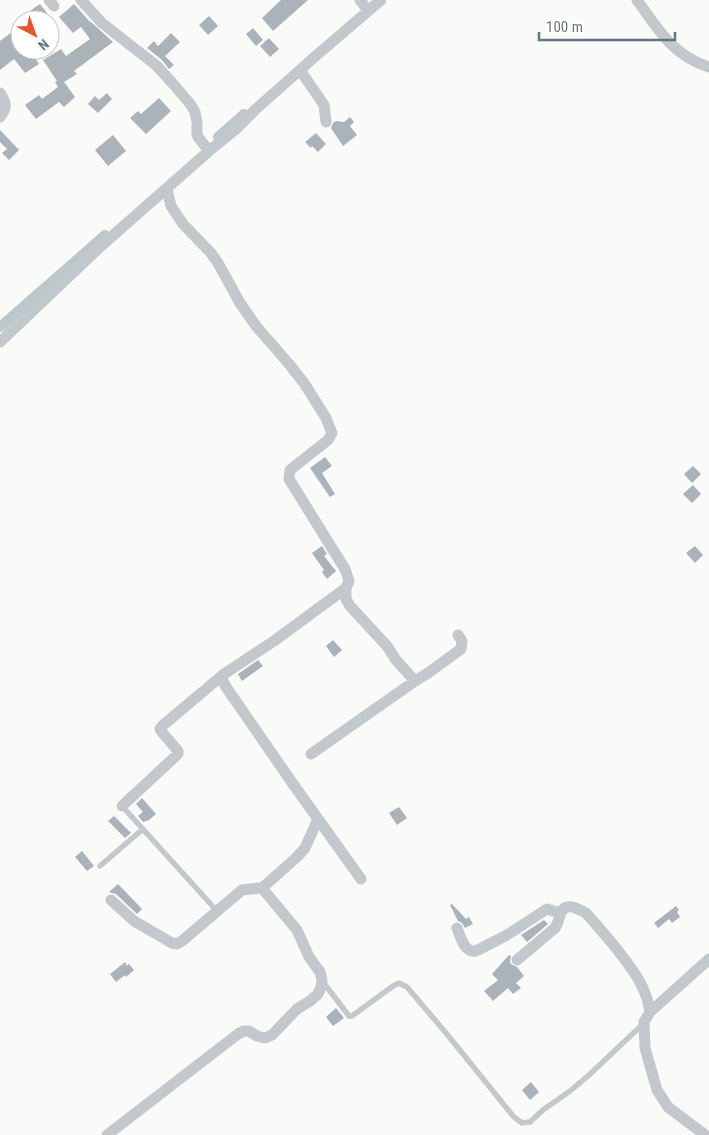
<svg xmlns="http://www.w3.org/2000/svg" width="709" height="1135" font-family="'Roboto Condensed',sans-serif">
  <style>
    .lines { fill: none; stroke-linecap: round; stroke-linejoin: round }
    .canal { stroke: #bbc7cb; stroke-width: 10 }
    .building { fill: #aab3b9 }
    .service { stroke: #c3c8cc; stroke-width: 5.5 }
    .minor { stroke: #c3c8cc; stroke-width: 11 }
  </style>
  <rect width="100%" height="100%" fill="#fafaf8"/>
  <g class="lines">
    <path class="canal" d="M218,137L244,114
      M0,327L105,235"/>
  </g>
  <path class="building" d="M281,0H308L273,31L262,18Z
    M40,4L47,13L36,20L30,11Z
    M74,4L90,22H91L113,42L74,71L77,74L64,82L75,97L64,107L59,102L36,119L25,105L39,95L42,99L58,87L55,82L57,81L43,60L61,49L66,56L90,39L81,27L73,33L59,17Z
    M209,16L218,26L208,35L199,25Z
    M20,26V50H30L39,64L25,73L14,59L0,70V41Z
    M253,28L263,40L256,46L246,34Z
    M171,33L180,42L165,56L174,65L169,69L162,60L147,48L154,41L158,46Z
    M269,38L279,49L270,57L260,46Z
    M107,93L112,99L98,113L88,104L95,96L99,100Z
    M159,98L171,111L146,134L130,118L138,111L141,114Z
    M350,117L354,122L350,126L357,135L343,146L331,128L333,123L336,121L344,122Z
    M0,130L19,150L9,160L2,153L7,149L0,142Z
    M316,133L326,144L318,152L312,146L311,148L305,142Z
    M113,135L126,151L108,166L95,150Z
    M325,457L332,466L322,473L335,494L330,497L310,468Z
    M693,466L701,474L692,483L684,474Z
    M693,485L701,494L692,503L683,494Z
    M322,546L327,554L324,556L336,571L327,579L322,572L324,570L312,553Z
    M695,546L703,555L695,563L686,553Z
    M333,640L342,650L334,657L326,646Z
    M258,660L263,666L242,681L238,674Z
    M142,798L156,814L149,820L143,822L138,816L143,812L136,804Z
    M399,807L407,818L397,825L389,813Z
    M114,816L131,833L125,838L108,821Z
    M82,851L94,866L87,871L75,857Z
    M118,884L142,909L137,914L116,894L109,892Z
    M452,904L466,919L469,917L473,924L465,928L462,923L458,921L450,905Z
    M676,906L679,910L677,912L680,917L672,923L669,919L658,928L654,923Z
    M544,920L548,924L527,942L521,935Z
    M509,955L511,956L510,961L511,964L517,967L524,976L516,983L521,988L513,994L508,988L493,1001L484,991L498,980L492,974Z
    M125,962L127,966L129,964L134,970L126,977L125,975L116,982L110,974Z
    M336,1008L344,1018L333,1026L326,1017Z
    M531,1082L539,1092L530,1100L522,1090Z"/>
  <g class="lines">
    <path class="service" d="M122,806L217,911
      M100,866L143,829
      M323,982L346,1012L349,1016H352L393,986L399,983L407,987L446,1033L514,1117L522,1123L530,1122L543,1110L570,1091L589,1075L643,1024"/>
    <path class="minor" d="M49,0L54,6
      M81,0L102,23L157,66L175,86L191,105L195,112L197,122V134L198,137L209,151
      M360,0L366,8L369,10
      M637,0C658,29 673,56 709,67
      M300,70L324,105L326,122
      M0,93C7,103 7,108 0,117
      M0,342L101,246L209,151L236,129L256,109L318,54L381,0
      M346,588V599L350,606L387,646L396,660L415,681
      M224,674L222,679L226,687L293,784L361,879
      M311,754L415,681L428,673L461,649L462,641L458,635
      M122,806L178,754V751L161,731L160,729L162,726L224,674L274,641L346,588L349,581L345,569L289,479L290,470L328,440L332,433L326,418L304,383L289,364L256,326L240,303L218,263L211,253L183,224L171,206L167,189
      M111,900L134,921L172,943L177,944L182,941L242,890L259,888H262L297,857L305,848L318,819
      M457,928C461,938 464,953 476,951L507,935L547,909L560,913
      M517,960L555,928C559,923 558,918 561,913C565,901 578,909 586,913C596,924 606,936 616,948C632,969 646,985 650,1012
      M107,1135L238,1034L244,1031H249L257,1036L265,1038L272,1035L297,1009L310,1001L318,994L321,987L322,980L320,972L309,957L297,930L262,888
      M705,1135L668,1107L657,1090L645,1048L644,1022L650,1012L709,959"/>
  </g>
  <g transform="translate(35 35) rotate(139)"><circle r="24" fill="#ffffff" stroke="#c1c8cd"/>
  <path d="M0-4L9 19L0 12L-9 19Z" fill="#e4572e"/>
  <text y="-8" font-size="14" font-weight="bold" text-anchor="middle" fill="#657683">N</text>
  </g>
  <path d="M539 32v8h136v-8" fill="none" stroke="#657683" stroke-width="2.5"/>
  <text x="546" y="32" font-size="15" fill="#657683" stroke="#ffffff" stroke-width="4" paint-order="stroke">100 m</text>
</svg>
